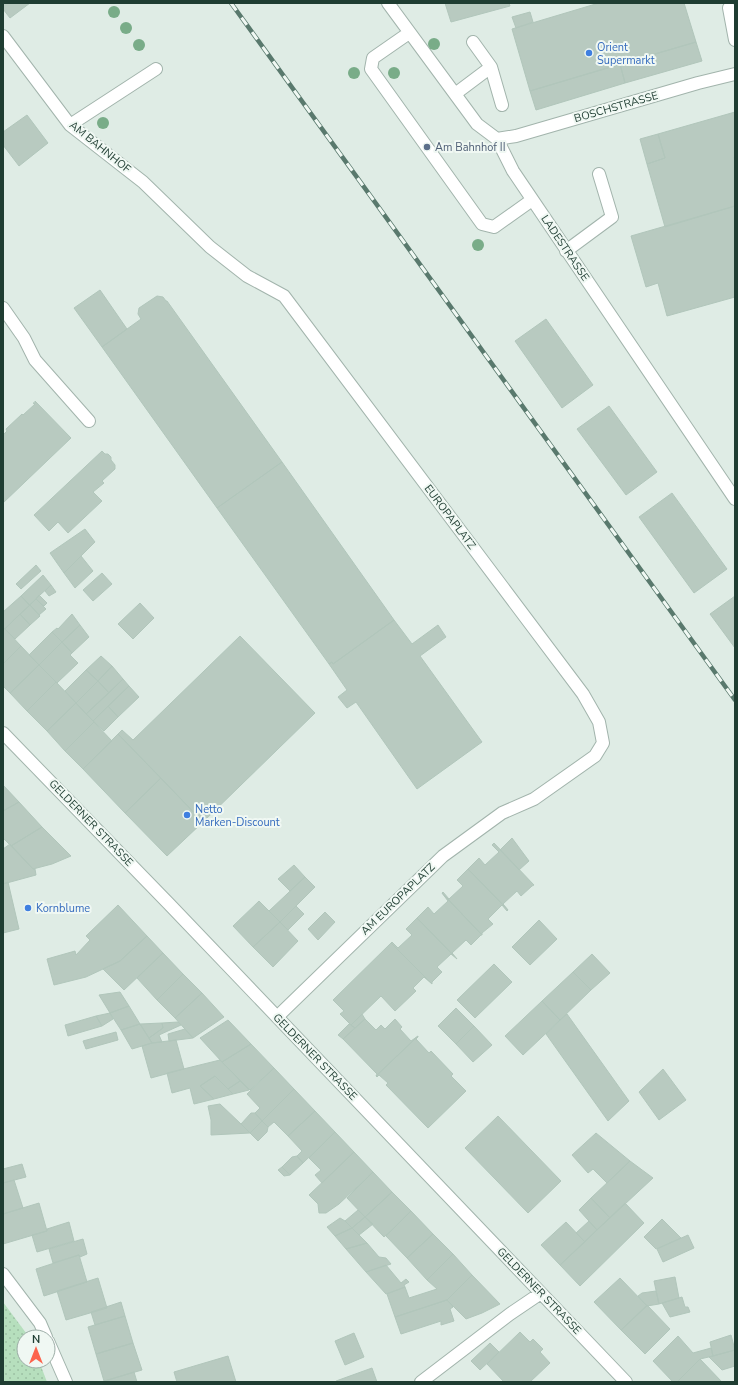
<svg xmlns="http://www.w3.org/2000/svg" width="738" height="1385" font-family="'Nunito Sans',sans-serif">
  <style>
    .park { fill: url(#park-dots) }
    .building { fill: #b8cac0; stroke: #b1c6bb }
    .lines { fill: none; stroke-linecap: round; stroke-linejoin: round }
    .minor-casing { stroke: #a2b4ac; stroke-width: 14 }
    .minor { stroke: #fff; stroke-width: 12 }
    .rail-casing { stroke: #59796d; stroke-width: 4.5 }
    .rail { stroke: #f0f8f3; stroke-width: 3; stroke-dasharray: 9; stroke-linecap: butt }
    .tree { fill: #79ac88 }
    .shop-dot { fill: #3f7fe0; stroke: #f0f8f3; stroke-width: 1.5 }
    .service-dot { fill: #5c6f8a; stroke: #f0f8f3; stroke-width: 1.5 }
    .labels { text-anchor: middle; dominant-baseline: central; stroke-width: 4; stroke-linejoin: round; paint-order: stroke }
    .shop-label { font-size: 11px; fill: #366cbe; stroke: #f0f8f3; text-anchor: start }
    .street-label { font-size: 11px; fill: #1f3d32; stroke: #f0f8f3 }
    .service-label { font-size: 11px; fill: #4e5e75; stroke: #f0f8f3; text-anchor: start }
  </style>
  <defs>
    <pattern id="park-dots" width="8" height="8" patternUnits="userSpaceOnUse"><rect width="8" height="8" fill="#b6dfbd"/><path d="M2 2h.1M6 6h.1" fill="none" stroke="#9cc0a3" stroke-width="1.8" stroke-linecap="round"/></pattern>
  </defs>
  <rect width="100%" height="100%" fill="#dfece5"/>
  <path class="park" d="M3,1302L29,1337H24V1361H39L47,1382H3Z"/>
  <path class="building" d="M3,3H30L10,18L3,9Z
    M445,3H509L510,6L451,22Z
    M599,3H684L696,42L530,91L512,29Z
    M530,12L533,22L516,28L512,17Z
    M696,42L702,61L625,83L620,64Z
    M620,64L625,83L536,110L530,91Z
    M735,112V157H734L735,161V206L665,227L647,164L665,158L658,134Z
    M27,115L48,143L19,166L3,145V132Z
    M658,134L665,158L647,164L640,139Z
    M735,206V297L667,316L658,283L646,287L631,236Z
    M100,290L127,329L102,347L74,308Z
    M157,296L163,297L166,301H167L282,462L217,508L102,347L141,319L138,314L139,308Z
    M546,319L593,385L562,408L515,341Z
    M35,401L71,438L3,503V435L7,431L6,429L22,414L23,415L35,404L33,403H35Z
    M609,406L657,472L626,495L577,429Z
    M102,451L105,454H108L111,457V460L115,465V469L102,481L104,483L93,492L102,501L68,533L58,522L49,531L34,515Z
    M282,462L394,620L333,664L332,662L329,664L217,508Z
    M672,493L727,569L694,593L639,517Z
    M85,529L95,542L64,573L50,553Z
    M81,556L93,571L75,588L64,573Z
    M36,565L41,571L21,589L16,584Z
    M102,573L112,584L93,601L83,590Z
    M43,575L51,585L29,605L21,596Z
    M51,585L56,592L49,596L45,591Z
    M39,595L47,603L44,606L36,599Z
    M21,596L30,605L4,629L3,627V612Z
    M735,596V648L710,614Z
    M36,599L46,609L39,615L30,605Z
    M140,603L154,618L133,639L118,624Z
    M30,605L40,616L30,625L20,614Z
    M20,614L30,625L15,639L5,629Z
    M72,614L80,625L62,642L52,632L57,628L58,629Z
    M394,620L412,644L438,625L446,637L420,656L482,742L417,789L356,702L347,708L338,697L347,690L329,664L332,662L333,664Z
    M80,625L89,637L72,653L62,642Z
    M5,629L21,646L3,664V630Z
    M52,632L62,642L39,665L29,655Z
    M240,636L315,713L203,822L118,734L122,730L133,740Z
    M62,642L72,653L70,655L78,663L57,683L39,665Z
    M21,646L39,665L10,693L3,686V664Z
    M101,656L112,666L98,681L86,670Z
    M39,665L56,682L27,711L10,693Z
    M112,666L123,679L109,693L98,681Z
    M86,670L98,681L76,703L65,691Z
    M123,679L129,686L93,721L86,714Z
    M98,681L109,693L86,714L76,703Z
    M56,682L76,703L47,731L27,711Z
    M129,686L139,697L118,717L108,706Z
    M76,703L94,722L65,751L47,731Z
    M108,706L118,717L104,731L93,721Z
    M94,722L112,741L83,769L65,751Z
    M118,734L161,778L125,813L83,769Z
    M161,778L203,822L167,856L125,813Z
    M3,785L19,802L3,811Z
    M19,802L42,827L11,846L3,838V811Z
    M42,827L71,856L52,864L33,869L11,846Z
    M512,838L529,861L519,870L500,850Z
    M494,843L534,885L532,886L521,896L517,891L503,904L508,910L468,869L479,858L485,865L499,852L492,845Z
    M10,844L33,869H35L36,875L3,884V849Z
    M294,865L305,877L290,891L278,879Z
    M468,869L508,910L507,911L502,905L488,919L493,924L482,933V935L442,893L443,892L449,899L463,886L457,880Z
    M305,877L315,887L280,922L269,911Z
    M8,882L19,929L3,933V884Z
    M442,893L482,935H481L471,945L466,940L452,953L457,959L417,918L428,907L434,914L448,901Z
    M259,901L280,922L253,947L233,926Z
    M118,905L147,936L120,961L86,977L54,985L47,959L75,951L76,955L90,940L86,936Z
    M296,906L304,914L288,930L280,922Z
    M325,912L335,922L318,940L308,929Z
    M417,918L457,959L451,954L437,967L442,972L432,982V984L391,943L392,942L398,948L412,935L406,929Z
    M539,920L557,939L530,965L512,947Z
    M280,922L298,941L273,967L253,947Z
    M147,936L163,953L124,990L103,969L120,961Z
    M391,943L432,984L424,977L413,988L416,991L395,1011L381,996L351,1025L340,1014L344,1011L333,1000Z
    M163,953L183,974L157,1000L137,978Z
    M592,954L610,973L591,990L573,972Z
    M494,964L512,982L475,1018L457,1000Z
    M573,972L591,990L560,1020L542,1001Z
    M183,974L202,993L175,1018L157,1000Z
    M120,992L129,1006L110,1013L99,995Z
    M202,993L224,1017L193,1038L175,1018Z
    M542,1001L560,1020L523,1055L505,1036Z
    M129,1006L140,1024L121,1030L110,1013Z
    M456,1008L474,1026L456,1044L438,1026Z
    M110,1013L113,1019L102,1026L96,1016Z
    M362,1014L365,1019L355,1028L351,1025Z
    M567,1014L629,1101L608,1121L546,1034Z
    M96,1016L102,1026L68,1036L65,1025Z
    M365,1019L376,1030L381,1025L385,1029L395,1019L402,1027L400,1029L411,1041L418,1036L376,1076L377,1074L343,1039Z
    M228,1020L251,1044L222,1062L200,1038Z
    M178,1022L181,1025L159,1035L162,1042L152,1043L149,1038L163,1028L162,1023Z
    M162,1023L163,1028L149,1038L140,1024Z
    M140,1024L152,1043L132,1049L121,1030Z
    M349,1024L355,1028L343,1039L338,1035Z
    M474,1026L492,1045L473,1062L456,1044Z
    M185,1029L193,1038L169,1041L168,1034Z
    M116,1032L118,1040L86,1049L83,1041Z
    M418,1036V1037L416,1039L429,1053L431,1051L453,1074L451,1076L466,1091L428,1128L386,1085L388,1083L379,1075L377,1077L376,1076Z
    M176,1040L184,1069L151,1078L142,1046L152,1043Z
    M251,1044L274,1068L250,1090L222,1062Z
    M220,1060L240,1081L228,1089L215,1076L200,1086L214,1099L194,1104L190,1088L172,1093L167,1073Z
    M274,1068L294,1089L262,1121L255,1113L260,1108L247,1094Z
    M663,1069L686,1100L659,1120L639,1092Z
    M215,1076L233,1094L214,1099L200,1086Z
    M240,1081L249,1090L233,1094L228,1089Z
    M294,1089L315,1111L288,1136L274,1122L268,1127L262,1121Z
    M220,1104L241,1124L250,1133L211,1135V1120L208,1106Z
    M315,1111L335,1132L303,1163L297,1156L302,1151L288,1136Z
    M251,1113H255L262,1121L250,1133L241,1124Z
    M498,1116L561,1181L528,1213L465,1148Z
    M262,1121L268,1127L267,1132L258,1141L250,1133Z
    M335,1132L354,1152L322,1183L315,1175L321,1170L309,1158Z
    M596,1133L630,1161L607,1183L593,1169L588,1173L572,1155Z
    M354,1152L373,1172L339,1204L326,1213H319L318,1204L309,1195Z
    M297,1156L303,1163L290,1175L282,1167L292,1157Z
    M630,1161L653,1178L610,1218L591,1198Z
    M22,1164L26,1177L3,1183V1169Z
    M282,1167L290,1175L284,1176L278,1170Z
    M373,1172L392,1192L365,1217L347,1198Z
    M14,1180L23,1208L3,1214V1183Z
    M392,1192L411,1211L384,1237L365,1217Z
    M591,1198L610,1218L597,1230L579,1210Z
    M39,1203L47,1231L3,1244V1214Z
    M625,1203L644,1223L580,1286L560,1265Z
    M358,1210L365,1217L352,1228L345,1221Z
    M411,1211L433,1234L407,1258L386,1236Z
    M365,1217L373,1224L359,1235L352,1228Z
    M340,1218L345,1221L352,1228L335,1236L327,1227Z
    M662,1219L681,1238L656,1249L644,1237Z
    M589,1221L597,1230L585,1242L576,1233Z
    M69,1222L74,1241L37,1252L32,1235L47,1231V1229Z
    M566,1222L585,1242L560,1265L541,1245Z
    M352,1228L367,1243L346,1249L335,1236Z
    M433,1234L453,1254L427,1280L407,1258Z
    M688,1235L694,1248L663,1262L657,1249Z
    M83,1239L87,1254L80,1257L79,1255L53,1263L49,1249Z
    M367,1243L379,1257L386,1258L391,1264L366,1272L346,1249Z
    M453,1254L472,1275L447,1300L395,1317L387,1294L405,1287L409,1298L437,1289L427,1280Z
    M79,1255L87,1282L44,1296L36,1269Z
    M386,1265L401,1283L406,1279L409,1282L404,1285L405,1287L386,1294L366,1272Z
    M472,1275L500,1304L482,1313L466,1319L447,1300Z
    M675,1277L679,1298L659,1304L654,1281Z
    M98,1278L107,1308L66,1320L57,1291Z
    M620,1278L647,1306L621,1330L594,1302Z
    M656,1291L659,1304L647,1306L638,1296L642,1293Z
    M682,1297L685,1307H688L690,1312L670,1317L662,1303Z
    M447,1300L453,1307L450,1309L454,1321L441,1325V1321L401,1334L395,1317Z
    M121,1302L125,1316L95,1325L91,1312Z
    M647,1305L670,1329L645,1354L621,1330Z
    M125,1316L133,1343L96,1354L88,1327Z
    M520,1332L530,1342L533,1339L543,1349L540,1352L550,1363L530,1382H504L487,1364Z
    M354,1333L364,1357L345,1365L335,1341Z
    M731,1335L735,1350L713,1356L710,1342Z
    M678,1336L693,1353L711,1348L713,1356L700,1359L677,1382H673L653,1361Z
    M133,1343L142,1370L104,1381L96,1354Z
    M490,1343L499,1352L480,1370L471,1361Z
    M735,1350V1366L722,1370L709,1357Z
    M228,1356L236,1382H177L174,1372Z
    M700,1359L722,1382H677Z
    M372,1368L377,1382H336V1381Z
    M134,1372L137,1382H105V1381Z"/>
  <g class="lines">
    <g class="minor-casing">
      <path id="minor" d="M388,3L477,124L497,139L513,171L735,499
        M729,8L735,40
        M409,33L373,58L371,69L482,224L494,227L532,200
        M3,36L70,125L143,182L210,247L247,276L284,296L583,694L599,722L603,743L595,756L534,799L502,813L443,856L277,1017
        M473,42L491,67L502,105
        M455,94L491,67
        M70,125L156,69
        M497,139L516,136L698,83L735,74
        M566,251L612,217L599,174
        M3,308L24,338L35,360L89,421
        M3,733L170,905L626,1382
        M3,1274L40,1323L46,1337
        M48,1341L66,1382
        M421,1382L510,1314L541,1293"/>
    </g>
    <use href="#minor" class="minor"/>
    <g class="rail-casing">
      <path id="rail" d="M231,3L735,700"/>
    </g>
    <use href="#rail" class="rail"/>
  </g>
  <g class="tree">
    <circle cx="114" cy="12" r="6"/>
    <circle cx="126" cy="28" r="6"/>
    <circle cx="434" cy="44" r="6"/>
    <circle cx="139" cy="45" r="6"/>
    <circle cx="354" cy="73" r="6"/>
    <circle cx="394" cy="73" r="6"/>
    <circle cx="103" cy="123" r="6"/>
    <circle cx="478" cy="245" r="6"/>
  </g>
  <g class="shop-dot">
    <circle cx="589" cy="53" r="4"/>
    <circle cx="187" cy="815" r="4"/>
    <circle cx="28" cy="908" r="4"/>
  </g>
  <circle class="service-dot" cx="427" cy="147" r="4"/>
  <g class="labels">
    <g class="shop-label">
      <text x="597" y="47">Orient<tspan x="597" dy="13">Supermarkt</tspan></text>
      <text x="195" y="809">Netto<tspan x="195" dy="13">Marken-Discount</tspan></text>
      <text x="36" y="908">Kornblume</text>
    </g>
    <g class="street-label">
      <text transform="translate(616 107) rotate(-16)">BOSCHSTRASSE</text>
      <text transform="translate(100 147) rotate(39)">AM BAHNHOF</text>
      <text transform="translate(565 248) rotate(56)">LADESTRASSE</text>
      <text transform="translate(450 517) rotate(53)">EUROPAPLATZ</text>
      <text transform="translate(91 823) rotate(46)">GELDERNER STRASSE</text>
      <text transform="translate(398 899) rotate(-44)">AM EUROPAPLATZ</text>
      <text transform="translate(315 1057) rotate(46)">GELDERNER STRASSE</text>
      <text transform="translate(539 1291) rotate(46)">GELDERNER STRASSE</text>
    </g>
    <g class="service-label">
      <text x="435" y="147">Am Bahnhof II</text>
    </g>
  </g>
  <rect width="738" height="1385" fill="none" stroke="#1f3d32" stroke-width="8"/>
  <g transform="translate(36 1349)"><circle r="19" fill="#f0f8f3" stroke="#9cada6"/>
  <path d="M0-3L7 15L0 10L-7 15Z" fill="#fc644d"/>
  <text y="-6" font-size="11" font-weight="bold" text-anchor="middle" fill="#1f3d32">N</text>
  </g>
</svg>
